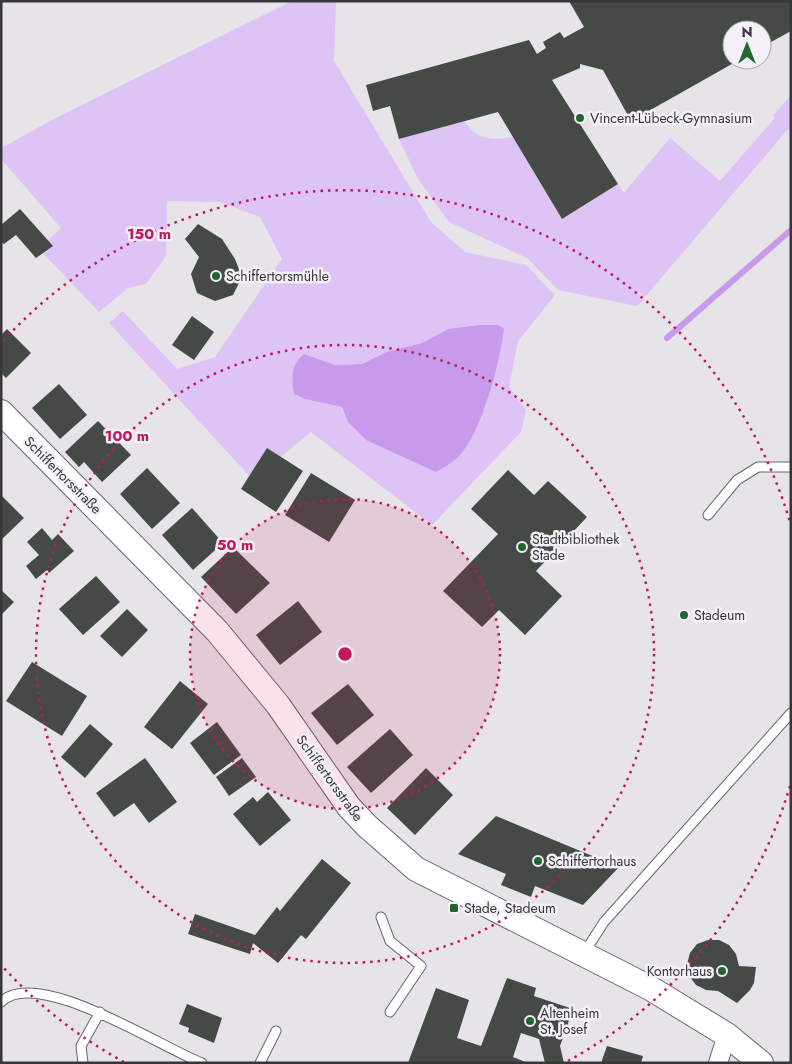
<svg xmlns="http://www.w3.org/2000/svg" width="792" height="1064" font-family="Jost,sans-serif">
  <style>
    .green { fill: #dec3f6; fill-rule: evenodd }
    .water { fill: #c79aec }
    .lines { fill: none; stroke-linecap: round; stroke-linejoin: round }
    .stream { stroke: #c79aec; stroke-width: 6 }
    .building { fill: #454a46 }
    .service-casing { stroke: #69666b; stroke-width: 11 }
    .minor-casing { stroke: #69666b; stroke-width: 20 }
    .secondary-casing { stroke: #69666b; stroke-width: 26 }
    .service { stroke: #fff; stroke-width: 9 }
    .minor { stroke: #fff; stroke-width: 18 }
    .secondary { stroke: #fff; stroke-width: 24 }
    .ring { fill: none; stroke: #c2185b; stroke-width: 2.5; stroke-dasharray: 2.5 5 }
    .poi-dot { fill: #246631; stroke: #f3f0f7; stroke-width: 2 }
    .labels { text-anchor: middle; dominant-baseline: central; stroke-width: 5; stroke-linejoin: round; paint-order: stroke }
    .poi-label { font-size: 14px; fill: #373638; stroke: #f3f0f7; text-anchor: start }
    .street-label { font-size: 14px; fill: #373638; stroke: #f3f0f7 }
    .centre { fill: #c2185b; stroke: #f3f0f7; stroke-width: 2.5 }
    .ring-label { font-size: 15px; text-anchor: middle; font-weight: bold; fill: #c2185b; stroke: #f3f0f7; stroke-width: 5; stroke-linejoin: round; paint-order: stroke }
  </style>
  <rect width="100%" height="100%" fill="#e6e3e9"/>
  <path class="green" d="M292,1H336L334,61L431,222L465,252L526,265L555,295L518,341L509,387L526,410L521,432L432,525L311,432L253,480L109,323L123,311L177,369L215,357L282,259L260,217L220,202L167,201L166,256L146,284L128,288L99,312L39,249L61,228L1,159V148L54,119ZM498,325L502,343L485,410L348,422L342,407L305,399L303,354L335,365L362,364L386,352L422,343L448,329Z
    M790,96L791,131L788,129L645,297L635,289L644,300L637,306L558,290L527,258L449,222L418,179L399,139L464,121C477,141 492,140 513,137L562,219L618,184L624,193L670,138L720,181L775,118L773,116Z"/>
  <path class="water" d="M480,325H498L504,329C500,362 482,433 458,457C452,463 443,468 436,472L366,440L348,422L342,407L305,399L294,394C292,377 290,366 304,354L335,365L362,364L386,352L422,343L448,329Z"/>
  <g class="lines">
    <path class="stream" d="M667,338L791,230"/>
  </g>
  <path class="building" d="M569,1H791V31L762,47V30H732V60H739L631,121L603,70L580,64V68L552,80L618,184L562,219L498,112L399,139L390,106L373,111L366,85L529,40L537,54L546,48L543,42L560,32L564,38L584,27Z
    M20,209L53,246L36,258L16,235L4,244L1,242V225Z
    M198,224L222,239L235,259L242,277L233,295L215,301L197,293L191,274L199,257L185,239Z
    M192,316L214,332L194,360L172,345Z
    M7,329L31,353L6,378L1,373V335Z
    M59,384L87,415L60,439L32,408Z
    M98,421L131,455L102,482L84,462L79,467L65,452Z
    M267,448L303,471L276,512L241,489Z
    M147,468L180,503L152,529L120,494Z
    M508,470L534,495L548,481L587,517L536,571L562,596L525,635L499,610L482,627L443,591L498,534L471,509Z
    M311,473L355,500L329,542L285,515Z
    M1,495L24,518L1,540Z
    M192,508L223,543L193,570L162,535Z
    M42,528L52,540L58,534L74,551L49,573L47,570L36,579L26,566L39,555L27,542Z
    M233,547L270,583L236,614L201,577Z
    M96,576L120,602L83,635L59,609Z
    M1,590L14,602L1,615Z
    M298,601L322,632L280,665L256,635Z
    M127,609L148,630L122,657L100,636Z
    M32,662L87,696L62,736L6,701Z
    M180,681L208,704L172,749L144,727Z
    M348,684L374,715L337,745L311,713Z
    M217,722L241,755L214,775L190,743Z
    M90,724L113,744L85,778L61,757Z
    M390,729L413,755L371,793L347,767Z
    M145,758L177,802L149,823L134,803L114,817L96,793Z
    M242,758L256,777L229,796L216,777Z
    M426,768L453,795L415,835L387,808Z
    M268,792L291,820L260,846L233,814L253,797L257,802Z
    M496,816L619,867L583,905L535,886L531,897L501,885L506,874L458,854Z
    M322,859L351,883L306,939L301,935L278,963L253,943L250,954L188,934L195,914L255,935L277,907L280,911Z
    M708,940H719L729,945L736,954L739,966L756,967L754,983L750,990L737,1003L718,991L706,990L696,985L689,976L687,964L690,953L697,944Z
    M507,978L536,988L534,996L573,1009L560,1046L564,1063H545L539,1039L521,1033L513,1057L528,1063H408L436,988L469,1000L457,1038L481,1046Z
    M187,1004L222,1018L214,1043L188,1032L189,1028L179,1024Z
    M607,1046L643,1056L641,1063H601Z"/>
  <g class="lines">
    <g class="service-casing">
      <path id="service" d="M708,515L737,480L758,467H791
        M381,917L390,941L421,966L390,1012
        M584,953L604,922L791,713
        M1,1002C37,966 162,1048 202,1063
        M83,1063L81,1046L100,1012
        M260,1063L276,1031"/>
    </g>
    <g class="minor-casing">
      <path id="minor" d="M718,1063L727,1035"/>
    </g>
    <g class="secondary-casing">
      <path id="secondary" d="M1,412L217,631L278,705L349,807L367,826L416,869L650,988L727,1035L761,1063"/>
    </g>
    <use href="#service" class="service"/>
    <use href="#minor" class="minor"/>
    <use href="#secondary" class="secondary"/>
  </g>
  <circle cx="345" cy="654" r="155" fill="#c2185b" fill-opacity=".12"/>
  <g class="ring">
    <circle cx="345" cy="654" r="155"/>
    <circle cx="345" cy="654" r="309"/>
    <path d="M790 786A464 464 0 0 1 566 1062M124 1062A464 464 0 0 1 3 967M3 341A464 464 0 0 1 790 522"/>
  </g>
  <g class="poi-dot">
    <circle cx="580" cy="118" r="5"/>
    <circle cx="216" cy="276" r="5"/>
    <circle cx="522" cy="547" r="5"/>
    <circle cx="684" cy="615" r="5"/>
    <circle cx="538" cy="861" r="5"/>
    <rect x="449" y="903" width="10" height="10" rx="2.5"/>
    <circle cx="722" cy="971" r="5"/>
    <circle cx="530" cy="1021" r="5"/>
  </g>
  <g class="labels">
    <g class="poi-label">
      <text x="590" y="118">Vincent-Lübeck-Gymnasium</text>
      <text x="226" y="276">Schiffertorsmühle</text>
      <text x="532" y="539">Stadtbibliothek<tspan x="532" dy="16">Stade</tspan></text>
      <text x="694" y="615">Stadeum</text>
      <text x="548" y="861">Schiffertorhaus</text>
      <text x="464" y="908">Stade, Stadeum</text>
      <text x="712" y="971" text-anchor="end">Kontorhaus</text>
      <text x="540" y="1013">Altenheim<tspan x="540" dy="16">St. Josef</tspan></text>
    </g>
    <g class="street-label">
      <text transform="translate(63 475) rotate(45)">Schiffertorsstraße</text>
      <text transform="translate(330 778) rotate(54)">Schiffertorsstraße</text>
    </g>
  </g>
  <circle cx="345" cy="654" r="8" class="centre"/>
  <g class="ring-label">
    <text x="149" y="239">150 m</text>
    <text x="127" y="441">100 m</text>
    <text x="235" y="550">50 m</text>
  </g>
  <rect width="792" height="1064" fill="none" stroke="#373638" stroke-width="5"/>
  <g transform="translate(747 45)"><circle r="24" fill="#f3f0f7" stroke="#a8a6ab"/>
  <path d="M0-4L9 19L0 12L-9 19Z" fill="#246631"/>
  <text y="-8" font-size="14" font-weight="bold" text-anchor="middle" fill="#373638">N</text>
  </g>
</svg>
